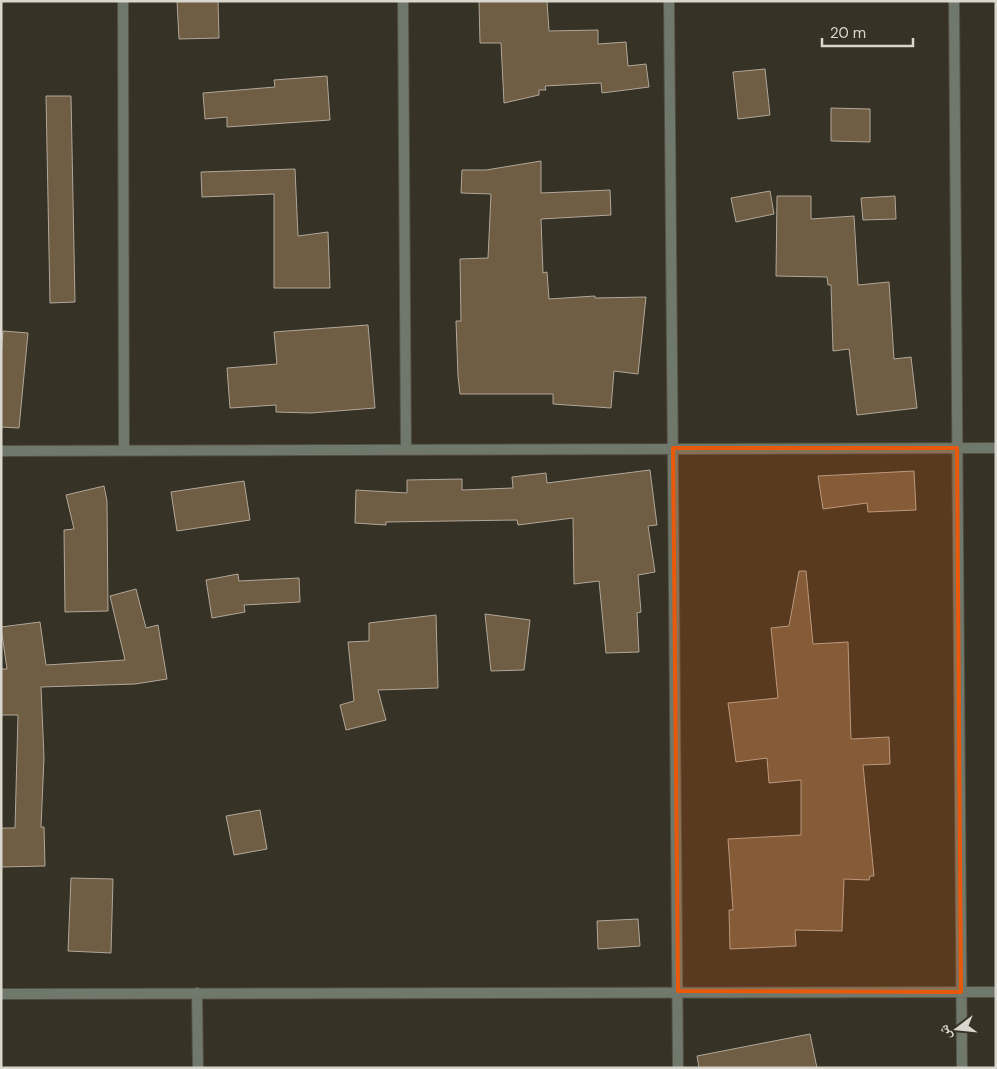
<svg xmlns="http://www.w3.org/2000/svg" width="997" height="1069" font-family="'DM Sans','Noto Naskh Arabic',sans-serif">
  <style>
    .building { fill: #6f5d44; stroke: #b1a799 }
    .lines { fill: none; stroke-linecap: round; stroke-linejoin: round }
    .street-casing { stroke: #535043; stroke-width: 12 }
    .street { stroke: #70786c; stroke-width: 10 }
    .marked { fill: #e8590c; fill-opacity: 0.2; stroke: #e8590c; stroke-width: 4; stroke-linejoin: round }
  </style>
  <rect width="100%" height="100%" fill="#363225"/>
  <path class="building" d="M177,1H218L219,38L179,39Z
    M479,1H547L549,31L598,30V44L626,42L628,66L646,64L649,87L602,93L601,83L545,86L546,90H539V95L504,103L501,43H480Z
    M765,69L770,115L738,119L733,72Z
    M327,76L330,120L227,127V117L205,119L203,93L275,87L274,80Z
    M46,96H71L75,302L50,303Z
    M831,108L870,109V142L831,141Z
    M541,161V193L610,190L611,215L541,219L543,273L547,272L549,299L595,296V298L646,297L638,374L614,371L611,408L553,404V394H460L458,376L456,321H461L460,259L488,258L491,194L461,193L462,170H486Z
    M295,169L298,236L328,232L330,288H274V194L202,197L201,172Z
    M770,191L774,214L736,222L731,198Z
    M777,196H811V219L854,216L858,285L889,282L894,359L911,357L917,408L857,415L849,349L833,351L831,285H828L827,277L776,276Z
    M895,196L896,219L863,220L861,198Z
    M368,325L375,408L311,413L276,412V405L230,408L227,368L277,364L274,332Z
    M3,331L28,333L19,428L1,427V356Z
    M650,470L657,525L648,526L655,572L638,575L641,612L637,613L639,652L606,653L599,581L574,584L573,518L518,525L517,520L386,522V525L355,523L356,490L407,493V480L462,479V490L513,488L512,477L546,473L547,483Z
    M914,471L916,510L868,512L867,503L823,509L818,476Z
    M244,481L250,520L177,531L171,492Z
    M104,486L107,501L108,611L65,612L64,530L74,529L66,495Z
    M799,571H806L813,644L848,642L851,739L889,737L890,764L863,765L874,876H870L869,880L844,879L842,931L795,930L796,946L730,949L729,910H733L728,839L801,835V780L769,783L767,758L736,762L728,703L778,698L771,628L789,626Z
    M238,574L239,581L299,578L300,602L244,605L245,612L212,618L206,580Z
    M136,589L146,628L158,625L167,679L135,684L41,687L44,758L41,827H44L45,866L1,867V828H15L18,715H1V669H7L1,627L40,622L46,665L125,660L110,596Z
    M485,614L530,620L524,670L491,671Z
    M436,615L438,688L378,690L386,720L346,730L340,705L354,701L348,642L369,641V623Z
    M260,810L267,849L234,855L226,816Z
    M71,878L113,879L111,953L68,951Z
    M638,919L640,946L598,949L597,921Z
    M810,1034L817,1068H699L697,1056Z"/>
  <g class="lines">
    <g class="street-casing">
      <path id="street" d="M123,1L124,450
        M403,1L406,449
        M669,1L678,1068
        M954,1L962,1068
        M1,451L996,448
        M197,993L198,1068
        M1,994L996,992"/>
    </g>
    <use href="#street" class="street"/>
  </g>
  <path class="marked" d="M673,448H957L961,992L678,991Z"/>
  <rect width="997" height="1069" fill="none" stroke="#d9d6ce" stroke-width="5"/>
  <g transform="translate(957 1029) rotate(254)" stroke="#363225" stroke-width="4" paint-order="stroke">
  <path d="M0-4L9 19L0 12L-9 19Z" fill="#d9d6ce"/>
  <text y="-8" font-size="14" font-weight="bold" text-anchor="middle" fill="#d9d6ce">ش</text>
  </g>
  <path d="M822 38v8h91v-8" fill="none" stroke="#d9d6ce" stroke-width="2.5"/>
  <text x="830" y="38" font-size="15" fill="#d9d6ce" stroke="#363225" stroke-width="4" paint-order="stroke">20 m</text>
</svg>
